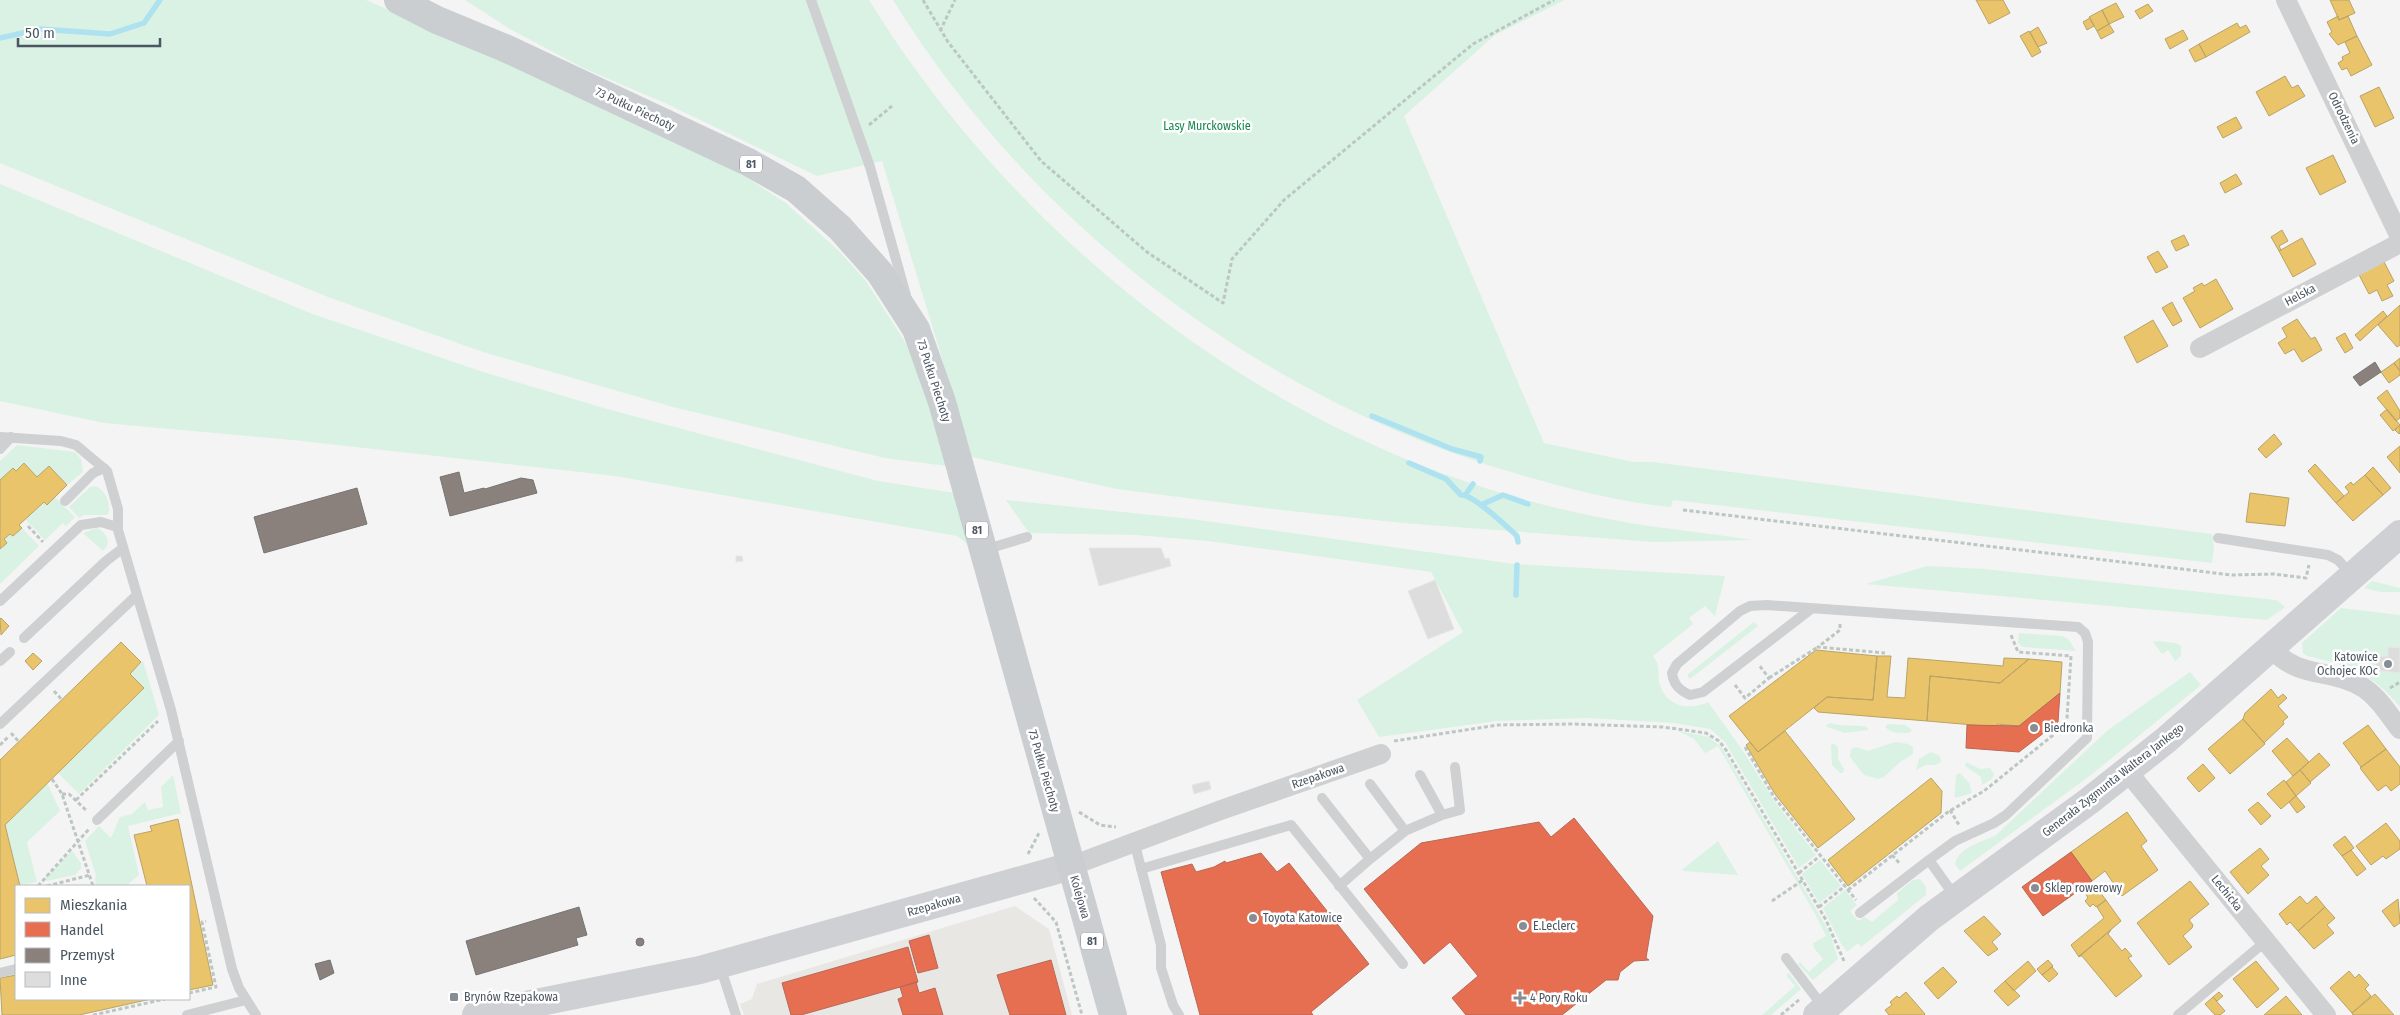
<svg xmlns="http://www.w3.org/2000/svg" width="2400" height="1015" font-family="'Fira Sans Condensed',sans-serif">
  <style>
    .commercial { fill: #e8e7e3 }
    .green { fill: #d9f2e3 }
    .homes { fill: #e9c46a; stroke: #b9a367 }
    .shops { fill: #e76f51; stroke: #b86856 }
    .industry { fill: #8a817c; stroke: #777474 }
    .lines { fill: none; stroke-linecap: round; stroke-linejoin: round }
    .stream { stroke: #aee2f0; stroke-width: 5.5 }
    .building { fill: #ddddde; stroke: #e5e6e7 }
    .path { stroke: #bcc7c4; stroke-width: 3; stroke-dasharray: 4 2.5; stroke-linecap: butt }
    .lane { stroke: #ced0d2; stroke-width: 10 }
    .street { stroke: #ced0d2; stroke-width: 20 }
    .secondary { stroke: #ced0d4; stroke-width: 28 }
    .primary { stroke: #caced1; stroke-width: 28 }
    .poi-dot { fill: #868d94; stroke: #fff; stroke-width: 2 }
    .labels { text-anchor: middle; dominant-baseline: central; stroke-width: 5; stroke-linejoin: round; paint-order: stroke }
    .shield { fill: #fff; stroke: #808990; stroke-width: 1 }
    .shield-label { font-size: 11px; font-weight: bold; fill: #4a5661 }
    .street-label { font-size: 12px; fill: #4a5661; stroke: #fff }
    .park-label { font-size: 12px; fill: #17864f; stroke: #fff }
    .poi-label { font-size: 12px; fill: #4a5661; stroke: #fff; text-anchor: start }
  </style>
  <rect width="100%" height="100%" fill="#f4f4f4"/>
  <path class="commercial" d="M1015,906L1049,929L1072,1015H744L740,1004L752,999L757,984Z"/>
  <path class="green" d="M0,0H366L560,86L734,169L787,204L839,251L866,281L905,342L920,374L947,466L885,458L673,407L483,352L328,297L0,163Z
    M465,0H869C1001,214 1210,389 1447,475C1513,499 1586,517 1656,527C1688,531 1721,535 1753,540L1654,542L1403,523L1272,509L1117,489L972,457L882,161L817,176L667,104L583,68L510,29Z
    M893,0H1565L1495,35L1404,116L1544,443L1633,462H1653L2212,534L2214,548L2212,563L1673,500L1671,507C1626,503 1582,492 1539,480C1275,410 1037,233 893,0Z
    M0,184L310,313L483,372L607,409L878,481L955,493L969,545L957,536L615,476L293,440L104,423L0,401Z
    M17,445L75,452L81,459L83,472L67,485L49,466L37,477L24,463L16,471L13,468L0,480V461Z
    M94,486C105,489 110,501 109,512L107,515H84L79,518L69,507L89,488Z
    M55,497L75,517L66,526L63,523L45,540L25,519L44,502Z
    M1006,500L1191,519L1514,564L1725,576L1715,616L1705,606L1689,618L1693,624L1653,656C1662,668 1656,672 1660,685C1667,707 1689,711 1708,702L1741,748L1775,802L1816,855L1799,868L1725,742L1710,729L1674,723L1587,718L1497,721L1379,737L1357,700L1463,632L1431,572L1208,541L1137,535L1029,533Z
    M22,528L39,546L0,584V549L7,543L4,539L10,534L13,536Z
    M97,528C107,533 112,543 103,551L83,533Z
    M1927,566L1984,569L2276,600L2285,607L2267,620L1866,584Z
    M2372,581L2400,588V592H2380L2364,588Z
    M2341,608L2400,615V707C2375,675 2346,664 2307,656L2303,653L2302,643Z
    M1754,622L1758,626L1690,679L1687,675Z
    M2019,633L2062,636L2068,639L2076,651L2023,647L2018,643Z
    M2159,641L2176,643L2181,646V656L2175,661L2168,650L2162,654L2153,642Z
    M143,661L159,715L79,794L58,773L144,688L130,674Z
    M2190,672L2201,685L2091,775L1960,871L1955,864C1959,847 1981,842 1995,836L2108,730Z
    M1830,723C1842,727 1855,724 1867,727L1868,730L1845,733L1827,727L1826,725Z
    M1888,724L1905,725L1912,730L1909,733C1900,733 1892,734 1885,727Z
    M1678,731L1709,737L1722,748L1830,933L1838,959L1813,980L1798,964L1800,962L1809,972L1823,959L1814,948L1813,943L1826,936L1814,912L1718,746L1705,753L1694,739Z
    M1895,742L1908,744L1913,747V754L1900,762L1884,777L1878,779L1864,775L1850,757L1851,749L1856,747L1868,751Z
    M1833,743L1838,747V759L1844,769L1843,773H1840L1832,765L1831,746Z
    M1931,752L1940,756L1941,762L1935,765H1926L1916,770L1919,759Z
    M1966,762L1980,769L1990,768L1994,774L1992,779L1982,785L1981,777L1965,766Z
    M1960,773L1969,783L1972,793L1955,798C1954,796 1956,780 1956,775Z
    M173,775L181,813L128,826L139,875L126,886H96L95,880L96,875L85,841L99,826L111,838L120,817L132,814L145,802L148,810L163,807L161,787Z
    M47,783L60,811L27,842L37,882L19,885L5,825Z
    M1718,841L1738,875L1683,871V869Z
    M72,851L81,863V868L75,875L46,881L44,879Z
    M1820,860L1841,886L1819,903L1802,874Z
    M1920,879L1926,887V895L1861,947L1858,943L1847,952L1840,942L1823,908L1845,890L1857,905L1850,911L1858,921L1865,917L1872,922L1898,900L1897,893L1913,880Z
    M1789,973L1801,989L1771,1015H1762L1795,986L1786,975Z"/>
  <path class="homes" d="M1976,0H2003L2010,13L1989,24Z
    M2330,0H2349L2355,13L2339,20Z
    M2116,3L2124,17L2109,24L2102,10Z
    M2148,4L2153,11L2140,19L2135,11Z
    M2102,10L2109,24L2097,31L2089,17Z
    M2338,16L2339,20L2348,16L2357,36L2338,45L2329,34L2332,32L2327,22Z
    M2090,18L2094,26L2087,30L2083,22Z
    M2237,23L2240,28L2246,25L2250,32L2206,57L2199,44Z
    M2109,24L2114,32L2101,39L2097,31Z
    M2038,27L2047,43L2038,47L2030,32Z
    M2183,30L2188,39L2170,49L2165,39Z
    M2029,31L2041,52L2032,57L2020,36Z
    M2357,36L2372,65L2351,76L2347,68L2342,70L2338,63L2343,60L2342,57L2350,53L2345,42Z
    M2199,44L2206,57L2195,62L2189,50Z
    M2285,76L2292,88L2298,85L2305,96L2269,116L2256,92Z
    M2379,87L2394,118L2375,127L2360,96Z
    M2236,117L2242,128L2223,138L2217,127Z
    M2333,155L2346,182L2320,195L2306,168Z
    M2236,174L2242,184L2225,193L2220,183Z
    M2282,230L2288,241L2279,246L2281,250L2279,251L2271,237Z
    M2184,235L2189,245L2176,251L2171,241Z
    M2302,238L2316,264L2293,277L2279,251Z
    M2158,251L2168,267L2156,273L2147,257Z
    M2382,258L2394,281L2387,285L2393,296L2382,301L2377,290L2369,294L2357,271Z
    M2216,279L2233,309L2200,328L2183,298L2195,291L2193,288L2202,283L2204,286Z
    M2172,302L2182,321L2173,326L2162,308Z
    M2400,305V345L2397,347L2378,325Z
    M2383,311L2387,316L2360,341L2355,335Z
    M2297,319L2311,339L2315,337L2322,350L2302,362L2294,349L2285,354L2278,343L2287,337L2282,328Z
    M2153,320L2168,346L2137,363L2124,337Z
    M2345,333L2353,348L2345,353L2336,338Z
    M2400,358V371L2394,363Z
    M2394,363L2400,371V375L2389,383L2381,372Z
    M2387,390L2400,411V418L2396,421L2377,398Z
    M2387,409L2400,425L2393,431L2380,415Z
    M2400,425V433L2399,434L2395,430Z
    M2274,434L2282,444L2266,458L2258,449Z
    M2400,446V473L2387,457Z
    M24,463L37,477L49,466L67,485L47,505L44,502L19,525L22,528L13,536L10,534L4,539L7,543L0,549V480L13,468L16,471Z
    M2315,464L2344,496L2336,503L2308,471Z
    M2373,467L2391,488L2383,495L2365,475Z
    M2365,475L2383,495L2353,521L2336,503L2349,492L2345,487L2351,482L2353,485Z
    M2250,493L2289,498L2285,526L2246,522Z
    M1,618L9,626L1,635L0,619Z
    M121,642L141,662L130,674L144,688L5,825L20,886H16V955L0,959V760Z
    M1816,650L1877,656L1873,700L1827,697L1758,752L1729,716Z
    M33,653L42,661L33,670L25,661Z
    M1877,656H1891L1887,697L1905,698L1908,658L2003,666L2004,658L2029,659L2000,683L1930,676L1927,721L1818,712L1814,708L1827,697L1873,700Z
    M2029,659L2062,662L2060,693L2019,726L1997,724V727L1927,721L1930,676L2000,683Z
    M2271,689L2278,698L2283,694L2287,698L2278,706L2288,717L2283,721L2284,724L2264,743L2243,719L2245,713Z
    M2243,719L2265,744L2230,774L2208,749Z
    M2368,725L2386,749L2361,767L2343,743Z
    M1785,731L1855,819L1818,848L1775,794L1746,745L1750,742L1758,752Z
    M2287,738L2309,762L2293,776L2272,751Z
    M2386,749L2400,767V784L2391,791L2386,785L2378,791L2360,768Z
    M2319,753L2330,765L2310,782L2300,770Z
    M2203,764L2215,778L2199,792L2187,778Z
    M2300,770L2311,783L2296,796L2286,782Z
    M1931,778L1942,791L1941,813L1848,886L1828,860Z
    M2284,780L2296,796L2281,809L2267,794Z
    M2296,796L2305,807L2297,813L2289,802Z
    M2258,802L2271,816L2261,825L2248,810Z
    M2127,812L2147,841L2141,846L2158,870L2122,896L2105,871L2092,881L2071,852Z
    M178,819L213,985L189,990V886H147L134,835L152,831L150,826Z
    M2386,823L2400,841V849L2386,859L2383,856L2371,865L2356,846Z
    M2345,836L2354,848L2342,856L2333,845Z
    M2260,848L2269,859L2261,866L2269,875L2248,894L2230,872Z
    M2351,850L2366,869L2357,876L2342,856Z
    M2190,881L2209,904L2189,920L2193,925L2192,928L2183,936L2192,947L2169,965L2137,923Z
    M2096,887L2106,900L2096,907L2093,904L2090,907L2085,901L2088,898L2086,894Z
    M2300,896L2307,904L2316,896L2325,907L2298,931L2290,922L2287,925L2279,914Z
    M2398,899L2400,923L2394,927L2382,911Z
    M2106,900L2121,921L2079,957L2071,945L2104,918L2097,907Z
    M2325,907L2335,918L2327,925L2334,933L2314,949L2298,931Z
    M1984,916L2001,934L1992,942L1998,949L1988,956L1964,931Z
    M2111,930L2108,934L2122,951L2125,948L2132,956L2128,958L2142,976L2116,997L2082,956H2079Z
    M2048,960L2053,966L2042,975L2037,969Z
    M2028,961L2036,971L2014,991L2005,981Z
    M2256,961L2279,989L2257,1008L2233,979Z
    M1943,967L1957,982L1938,999L1924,983Z
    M2052,967L2058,974L2049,982L2042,975Z
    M2349,971L2355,978L2359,974L2369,985L2365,989L2371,996L2352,1013L2330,988Z
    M16,975V999H151L79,1015H2L0,978Z
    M2005,981L2020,996L2008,1006L1994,991Z
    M1906,992L1925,1014L1924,1015H1889L1885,1010L1892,1005L1890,1002L1897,996L1899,998Z
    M2219,992L2223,996L2217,1001L2213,997Z
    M2375,994L2394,1015H2353L2352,1013Z
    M2286,996L2302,1015H2264Z
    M2213,997L2225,1011L2220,1015H2215L2205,1004Z"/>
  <path class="shops" d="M2060,693L2058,722L2019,752L1966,748L1967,725L2019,726Z
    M1574,818L1653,916L1646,958L1649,960L1634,961L1620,972L1618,980H1606L1562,1015H1466L1452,998L1478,976L1450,942L1424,964L1364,889L1421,843L1539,822L1551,837Z
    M2071,852L2092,881L2043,916L2022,887Z
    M1261,853L1277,872L1289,863L1369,964L1311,1012L1313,1015H1200L1161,872L1192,864L1196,872L1214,867L1225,861L1226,863Z
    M929,935L938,968L918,973L909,941Z
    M908,947L918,982L801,1015H791L782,983Z
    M1051,960L1066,1015H1010L997,975Z
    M916,982L919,993L935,988L943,1015H903L898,999L903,997L900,987Z"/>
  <path class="industry" d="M2375,362L2381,372L2360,386L2353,377Z
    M459,472L464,493L484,488L485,489L521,478L533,480L537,493L450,516L440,477Z
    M357,488L367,524L264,553L254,517Z
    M579,907L587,935L576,938L578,945L476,975L466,941Z
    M636 942a4 4 0 1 1 8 0a4 4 0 1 1-8 0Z
    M330,960L334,973L320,980L315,964Z"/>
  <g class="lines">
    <path class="stream" d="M0,38L40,29L110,34L144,23L160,0
      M1372,416L1452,449L1481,457L1480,461
      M1409,463L1446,479L1461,495C1473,494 1507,527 1517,536L1518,542
      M1466,494L1473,484
      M1483,504L1503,495L1528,504
      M1516,595L1517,565"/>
  </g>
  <path class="building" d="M1089,548H1161L1165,559L1169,558L1171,566L1099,586Z
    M736,556H742L743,561L736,562Z
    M1435,580L1454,629L1428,639L1408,591Z
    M2388,647L2400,648V673L2375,670L2377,656L2388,657Z
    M1209,781L1211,789L1194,794L1192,785Z"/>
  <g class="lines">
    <path class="path" d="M923,0L948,42L1041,161L1147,252L1223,303L1232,259L1284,200L1473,44L1554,0
      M940,31L955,0
      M869,125L892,106
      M1683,510L2232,575L2274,574L2306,578L2309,565
      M28,526L43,542
      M1840,624V630L1818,647L1885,653
      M1769,678L1818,647
      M1735,685L1745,698L1769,678L1759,665
      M2390,688L2400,682
      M54,691L62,700
      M11,733L19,742
      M1394,741L1498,725L1571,724L1663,727L1706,733L1719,741L1726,750L1826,920L1844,961
      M0,745L9,736
      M1745,747L1774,797L1856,900
      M52,779L62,794L93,886
      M62,794H69L87,811
      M76,800L158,721
      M1950,810L1959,825
      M1079,812L1100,825L1116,827
      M1028,854L1039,833
      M1892,855L1900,864
      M1799,873L1821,855
      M38,886L89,829
      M47,886L90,875
      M1848,890L1948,812L1984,791L2063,727L2067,718L2071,656L2018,652L2011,635
      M1034,898L1056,922L1082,1015
      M1772,901L1803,880
      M1819,907L1845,886
      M189,993L216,987L202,922L206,921
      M93,1015L165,999
      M1781,1015L1800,999"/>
    <path class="lane" d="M811,0L870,167L906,295
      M0,437L61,441L76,445L107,471L118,509V530L171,710L232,969L239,988L256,1015
      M0,449L11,437
      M65,501L93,473L104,468
      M2218,538L2328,555L2338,560L2351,574
      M984,550L1027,537
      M0,601L81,525L101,522L117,527
      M1811,609L1703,692L1690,695C1679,690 1674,685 1672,673L1677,664L1740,611L1750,606L1767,605L2078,627L2085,633L2088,642L2087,738L2006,815L1994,823L1955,841L1929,860
      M24,638L106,561L123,548
      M0,661L10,652
      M0,724L137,595
      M1322,798L1370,859L1339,886
      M1442,815L1460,810L1455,767
      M97,820L179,741
      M1405,831L1442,815L1420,775
      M1134,841L1161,945V968L1173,1005L1179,1015
      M1370,859L1405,831L1370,784
      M1141,869L1291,825L1403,964
      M1860,913L1929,860L1956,898
      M1786,958L1824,1008
      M720,966L736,1015
      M0,973L16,969
      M187,1015L246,1000
      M2178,1015L2266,941"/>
    <path class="street" d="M2286,0L2400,237
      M2200,348L2400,243
      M2272,649C2298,679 2332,668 2364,688C2379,698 2389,715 2400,729
      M2127,771L2326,1015
      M1071,866L1221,810L1381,754"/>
    <path class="secondary" d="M476,1015L700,970L1071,866
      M1817,1015L1929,918L2089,801L2166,740L2400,534"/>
    <path class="primary" d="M398,0L437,20L505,48L748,162L796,189L840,228L880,273L916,329L942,402L1113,1015"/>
  </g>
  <g class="poi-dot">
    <circle cx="2388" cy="664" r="5"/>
    <circle cx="2034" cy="728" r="5"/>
    <circle cx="2035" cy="888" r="5"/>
    <circle cx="1253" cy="918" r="5"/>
    <circle cx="1523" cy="926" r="5"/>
    <rect x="449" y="992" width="10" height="10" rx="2.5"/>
    <path d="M1517.5 990.5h5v5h5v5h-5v5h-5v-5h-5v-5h5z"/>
  </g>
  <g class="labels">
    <g class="shield">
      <rect x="740" y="155.5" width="22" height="17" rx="4"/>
      <rect x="966" y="521.5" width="22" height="17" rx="4"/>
      <rect x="1081" y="932.5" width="22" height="17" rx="4"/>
    </g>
    <g class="shield-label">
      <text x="751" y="164">81</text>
      <text x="977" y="530">81</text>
      <text x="1092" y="941">81</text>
    </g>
    <g class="street-label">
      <text transform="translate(635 109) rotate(25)">73 Pułku Piechoty</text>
      <text transform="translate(2344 118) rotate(64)">Odrodzenia</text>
      <text transform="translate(2300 295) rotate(-28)">Helska</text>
      <text transform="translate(934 381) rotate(72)">73 Pułku Piechoty</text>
      <text transform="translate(1044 771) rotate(74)">73 Pułku Piechoty</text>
      <text transform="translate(1318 776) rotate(-19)">Rzepakowa</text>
      <text transform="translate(2113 780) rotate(-38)">Generała Zygmunta Waltera Jankego</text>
      <text transform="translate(2227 893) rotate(51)">Lechicka</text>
      <text transform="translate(1080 897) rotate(74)">Kolejowa</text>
      <text transform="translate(934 905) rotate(-16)">Rzepakowa</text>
    </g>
    <g class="park-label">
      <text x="1207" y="126">Lasy Murckowskie</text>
    </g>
    <g class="poi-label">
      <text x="2378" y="657" text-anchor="end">Katowice<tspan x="2378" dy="14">Ochojec KOc</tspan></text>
      <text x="2044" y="728">Biedronka</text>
      <text x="2045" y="888">Sklep rowerowy</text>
      <text x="1263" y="918">Toyota Katowice</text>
      <text x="1533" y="926">E.Leclerc</text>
      <text x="464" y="997">Brynów Rzepakowa</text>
      <text x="1530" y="998">4 Pory Roku</text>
    </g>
  </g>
  <rect x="15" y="885" width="175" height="115" fill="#ffffff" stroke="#b7bbc0"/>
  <rect x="25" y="898" width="25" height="15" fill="#e9c46a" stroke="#b7bbc0"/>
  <text x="60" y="910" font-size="15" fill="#4a5661">Mieszkania</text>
  <rect x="25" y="922" width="25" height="15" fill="#e76f51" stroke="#b7bbc0"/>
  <text x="60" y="935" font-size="15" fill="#4a5661">Handel</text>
  <rect x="25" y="948" width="25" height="15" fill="#8a817c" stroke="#b7bbc0"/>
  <text x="60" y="960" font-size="15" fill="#4a5661">Przemysł</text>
  <rect x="25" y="972" width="25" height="15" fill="#ddddde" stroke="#b7bbc0"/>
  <text x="60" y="985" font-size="15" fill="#4a5661">Inne</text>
  <path d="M18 38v8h142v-8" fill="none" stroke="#4a5661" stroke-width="2.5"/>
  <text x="25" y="38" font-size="15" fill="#4a5661" stroke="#ffffff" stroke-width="4" paint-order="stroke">50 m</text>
</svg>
